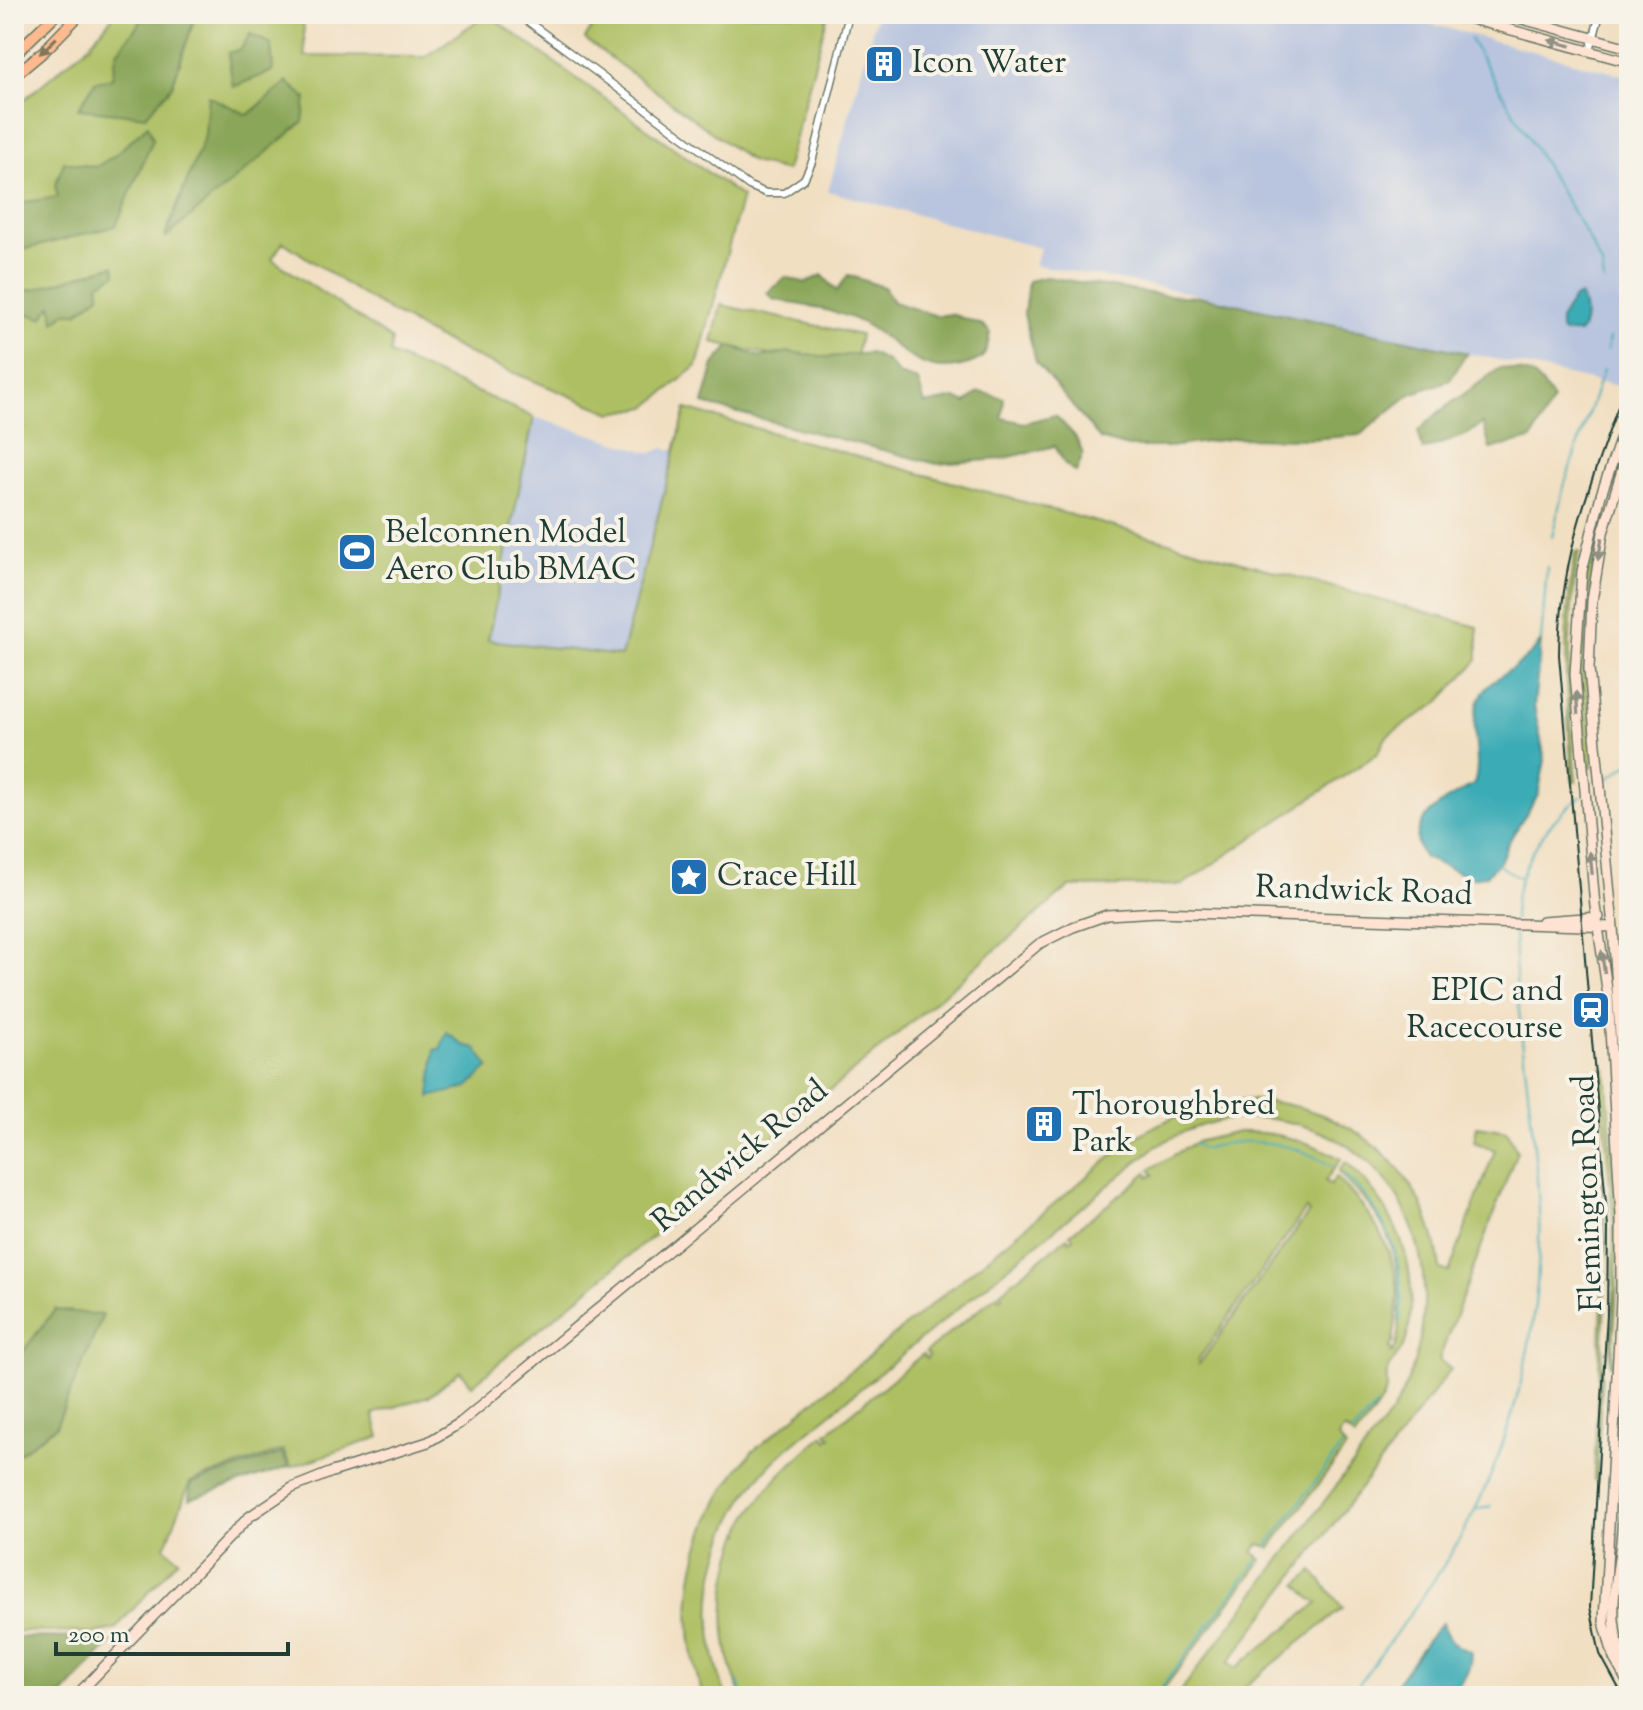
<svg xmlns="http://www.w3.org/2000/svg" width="1643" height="1710" font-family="'Sorts Mill Goudy',serif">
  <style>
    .industrial { fill: #b9c5de }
    .green { fill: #aebf63; stroke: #667e4c; stroke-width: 2; fill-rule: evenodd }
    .forest { fill: #8aa659; stroke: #547246; stroke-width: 2 }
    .water { fill: #3aabb5; stroke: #2c7474; stroke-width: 2 }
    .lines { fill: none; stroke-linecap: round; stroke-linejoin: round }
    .stream { stroke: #3aabb5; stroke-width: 2 }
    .street-casing { stroke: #687666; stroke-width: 9 }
    .secondary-casing { stroke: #687666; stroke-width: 12 }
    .primary-casing { stroke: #687666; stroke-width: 13 }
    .street { stroke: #fff; stroke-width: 6 }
    .secondary { stroke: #fee3d2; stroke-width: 9 }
    .primary { stroke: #fcba8e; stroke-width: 10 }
    .tram { stroke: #1f3d34; stroke-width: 2 }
    .oneway { fill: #8e9083 }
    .oneway2 { fill: #82755c }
    .labels { text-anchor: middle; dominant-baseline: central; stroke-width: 8; stroke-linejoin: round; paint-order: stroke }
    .poi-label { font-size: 32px; fill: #1f3d34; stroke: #f7f3e8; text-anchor: start }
    .street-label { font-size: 32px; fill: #1f3d34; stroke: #f7f3e8 }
  </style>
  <rect width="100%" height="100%" fill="#f7f3e8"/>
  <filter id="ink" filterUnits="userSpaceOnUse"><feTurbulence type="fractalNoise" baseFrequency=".0125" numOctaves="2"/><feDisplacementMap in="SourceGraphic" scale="16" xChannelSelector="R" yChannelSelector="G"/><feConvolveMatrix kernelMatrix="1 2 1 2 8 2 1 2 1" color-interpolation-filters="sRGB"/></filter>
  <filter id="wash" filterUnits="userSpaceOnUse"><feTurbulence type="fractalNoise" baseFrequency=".006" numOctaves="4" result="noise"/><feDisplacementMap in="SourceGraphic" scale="32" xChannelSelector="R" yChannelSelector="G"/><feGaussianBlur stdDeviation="1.8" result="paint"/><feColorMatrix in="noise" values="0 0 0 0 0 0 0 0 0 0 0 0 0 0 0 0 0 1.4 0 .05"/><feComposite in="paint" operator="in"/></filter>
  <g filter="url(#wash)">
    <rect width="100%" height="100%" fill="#f1dfc2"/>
    <path class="industrial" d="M877,14H1394L1629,77V355L1618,386L1181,291L1035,265L1040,248L828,191Z
      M534,417L651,453L665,448L675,451L621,656L488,640Z"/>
    <path class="green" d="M115,14H147L117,52L112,78L172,86L196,14H256L298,18L299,14H303L305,56L425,57L487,14L742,197L697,366L647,407L612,413L480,359L426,332L358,292L283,242L272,259L392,340L390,354L534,417L488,640L621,656L686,409L1478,627V660L1437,704L1387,736L1377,754L1182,885L1069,887L862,1064L472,1385L460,1371L429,1396L373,1414L380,1437L291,1467L283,1450L190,1482L165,1548L179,1559L115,1629L94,1633L14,1631V1457L56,1426L55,1310L14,1363V310L42,318L52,304L55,322L65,313H77L99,295L36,289L14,292V252L115,226L153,139L147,126L114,156L96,167L64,162L59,197L14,204V108L89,45ZM287,82L165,236L205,135L248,115Z
      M599,14H828L786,171L752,162L585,39Z
      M721,305L860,335L853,374L712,342Z
      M1629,427L1597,540L1587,609L1585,655L1593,767L1587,768C1582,714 1578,661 1583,607C1588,544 1608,486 1629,427Z
      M1575,552H1579C1565,629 1569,705 1576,782H1573C1566,705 1561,629 1575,552Z
      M1600,1069H1606L1617,1225V1285L1612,1365H1610L1614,1290L1613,1220Z
      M1593,1070L1607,1248L1597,1482L1594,1479L1604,1256L1602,1201L1590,1073Z
      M1250,1100C1349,1104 1429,1168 1440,1269L1449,1272L1495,1150L1474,1142L1477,1126L1507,1131L1517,1151L1439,1360L1451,1369L1229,1662L1236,1668L1318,1603L1310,1598L1298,1585L1313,1571L1343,1608L1233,1696H1177L1392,1412C1457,1305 1424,1150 1288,1122C1241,1111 1194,1122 1154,1148L789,1447C715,1510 692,1606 726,1696H703C674,1609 692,1520 752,1452L1129,1142C1166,1116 1206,1103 1250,1100Z
      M1238,1132C1275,1131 1308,1140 1341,1159L1325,1181L1330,1185L1336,1177C1366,1207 1392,1241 1397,1285C1399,1304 1395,1323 1393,1342L1390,1347L1392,1353C1400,1342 1398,1330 1399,1317C1402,1276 1395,1236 1368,1204C1359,1193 1346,1184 1339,1171L1346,1162C1397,1209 1422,1268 1407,1338C1403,1352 1391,1360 1387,1373C1386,1379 1388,1386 1386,1391C1380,1408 1365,1423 1355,1437L1344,1429L1338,1437L1346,1448L1270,1548L1259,1544L1253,1552L1262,1560L1158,1696H742C718,1645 720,1588 739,1535L742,1534L740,1533C759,1491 789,1464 824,1435L827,1440L831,1437L827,1433L923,1354L926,1359L929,1356L926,1352L997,1295L999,1299L1002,1296L999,1293L1067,1237L1069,1241L1073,1238L1070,1234C1095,1213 1123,1195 1147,1172L1149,1177L1154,1175L1150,1169L1196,1142ZM1306,1209L1309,1212L1199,1364L1198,1360Z"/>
    <path class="forest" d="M147,14H196L172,86L146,116L78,109L95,82L112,78L117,52Z
      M250,34L271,44L273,71L233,87L228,53L241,49Z
      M287,82L306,98L303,122L165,238L205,135L208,96L248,115Z
      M148,125L153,139L116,226L14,252V204L58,197L55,186L64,162L96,167L114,156Z
      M114,265L116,274L99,284L100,295L77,313H65L54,322L52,305L42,318L14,310V292L36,289Z
      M822,275L837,291L848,275L884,287L893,302L937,316L951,314L983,325L990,332C987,356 985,360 961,366C912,378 893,334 852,318C827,308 798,305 773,299L767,293L786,277L805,283Z
      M1046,277L1162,295L1203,297L1467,353L1450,380L1411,394L1360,435L1311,439L1236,438L1169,447H1128L1100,439L1036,362L1024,314L1028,281Z
      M730,346L760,357L789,352L828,357L870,353L887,361L899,375L918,381L925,404L955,398L966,403L979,392L1004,398L1002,418L1024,423L1055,415L1075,436L1083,454L1076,472L1065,464L1055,446L1001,459L937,464L703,404L714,364Z
      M1500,368C1533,373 1535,372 1553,400L1532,439L1490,449L1483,423L1468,434L1423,450L1418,431L1439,412Z
      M55,1310L103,1315L56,1426L14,1457V1363Z
      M282,1453L289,1467L189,1499L190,1484Z
      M14,1637L93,1638L111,1642L62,1696H24L14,1685Z"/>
    <path class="water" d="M1580,296C1586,306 1587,324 1579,333H1564L1560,329V320L1574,298Z
      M1541,641L1534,706L1545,760L1538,795L1508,843L1500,862L1486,875L1473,878L1424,858C1399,821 1449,799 1474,784C1484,754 1464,720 1484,691C1499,671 1524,668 1541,641Z
      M447,1032L463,1045L476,1048L489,1067L468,1087L430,1097L435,1049H440Z
      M1442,1623C1447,1640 1455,1646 1471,1652C1471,1672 1462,1682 1448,1696H1385C1407,1674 1420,1645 1442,1623Z"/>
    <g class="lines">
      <path class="stream" d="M1470,39L1586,234L1602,265L1604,282
        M1607,350L1609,338
        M1552,537L1564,486L1603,370
        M1541,641L1547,567
        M1603,782L1629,764
        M1498,865L1521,878
        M1514,920C1514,873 1543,823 1581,797
        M1194,1143L1203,1149C1248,1135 1292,1142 1332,1166
        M1343,1174C1387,1212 1407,1263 1400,1320
        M1352,1433L1376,1406
        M1477,1509L1491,1506
        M1267,1546L1342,1446
        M738,1682L745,1696
        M1155,1696L1258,1559
        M1350,1696C1380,1654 1413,1612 1442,1568C1509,1465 1543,1334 1539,1210C1535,1116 1515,1021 1514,926"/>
    </g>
  </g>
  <g filter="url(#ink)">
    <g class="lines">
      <g class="street-casing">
        <path id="street" d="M518,14L749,186L766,193H784L804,179L812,162L849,14
          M1590,51L1600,14"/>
      </g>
      <g class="secondary-casing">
        <path id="secondary" d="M1453,14L1629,62
          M1504,14L1629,48
          M1629,414L1601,495L1582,571L1575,674L1595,906L1608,996L1621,1216V1299L1604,1622L1614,1658L1629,1685
          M1629,447L1603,533L1592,601L1589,669L1613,927L1629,1172
          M1542,921L1599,917
          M1629,1322C1627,1391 1627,1461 1622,1530C1618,1587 1602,1616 1629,1673
          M76,1696L249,1517L292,1488L332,1472L428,1442L460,1423L1039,944L1073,927L1107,915L1158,912L1613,927"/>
      </g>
      <g class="primary-casing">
        <path id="primary" d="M14,55L56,14
          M14,76L44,51L80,14"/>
      </g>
      <use href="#street" class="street"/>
      <use href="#secondary" class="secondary"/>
      <use href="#primary" class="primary"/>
      <path class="tram" d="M1623,1696L1600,1654L1590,1607L1607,1315L1608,1227L1559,655C1560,550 1595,472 1629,376"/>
    </g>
    <defs><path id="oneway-solid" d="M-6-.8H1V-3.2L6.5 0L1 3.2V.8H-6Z" transform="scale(2)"/></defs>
    <g class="oneway">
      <use href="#oneway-solid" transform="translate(1560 43) rotate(-165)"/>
      <use href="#oneway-solid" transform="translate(1600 549) rotate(100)"/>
      <use href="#oneway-solid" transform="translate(1577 703) rotate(-94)"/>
      <use href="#oneway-solid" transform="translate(1591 863) rotate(-96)"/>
      <use href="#oneway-solid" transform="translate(1603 962) rotate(-98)"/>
    </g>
    <use class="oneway2" href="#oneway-solid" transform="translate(48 46) rotate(136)"/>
  </g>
  <defs>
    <g id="building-square" transform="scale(2)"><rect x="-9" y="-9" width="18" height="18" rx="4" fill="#1f6fb2" stroke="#f7f3e8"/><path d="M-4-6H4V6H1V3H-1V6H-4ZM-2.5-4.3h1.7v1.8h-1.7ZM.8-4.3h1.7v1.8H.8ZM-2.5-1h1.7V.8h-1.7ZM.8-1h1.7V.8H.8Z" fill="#fff"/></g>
    <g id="stadium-square" transform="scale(2)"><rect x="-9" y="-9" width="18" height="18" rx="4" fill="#1f6fb2" stroke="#f7f3e8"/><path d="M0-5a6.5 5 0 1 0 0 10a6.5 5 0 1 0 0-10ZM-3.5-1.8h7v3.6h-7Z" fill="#fff"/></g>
    <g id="sight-square" transform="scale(2)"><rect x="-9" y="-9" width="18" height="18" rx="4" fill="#1f6fb2" stroke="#f7f3e8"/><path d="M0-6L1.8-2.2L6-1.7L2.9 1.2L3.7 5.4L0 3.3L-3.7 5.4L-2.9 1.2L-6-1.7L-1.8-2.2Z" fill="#fff"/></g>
    <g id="station-square" transform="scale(2)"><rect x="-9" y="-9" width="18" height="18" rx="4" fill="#1f6fb2" stroke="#f7f3e8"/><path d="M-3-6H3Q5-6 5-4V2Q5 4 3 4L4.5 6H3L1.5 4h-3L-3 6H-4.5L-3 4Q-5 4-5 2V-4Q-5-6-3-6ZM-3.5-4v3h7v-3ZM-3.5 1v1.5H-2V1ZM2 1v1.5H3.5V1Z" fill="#fff"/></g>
  </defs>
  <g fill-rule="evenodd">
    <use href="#building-square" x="884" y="64"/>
    <use href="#stadium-square" x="357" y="552"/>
    <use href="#sight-square" x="689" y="877"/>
    <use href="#station-square" x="1591" y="1010"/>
    <use href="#building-square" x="1044" y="1124"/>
  </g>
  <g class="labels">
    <g class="poi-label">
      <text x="912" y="64">Icon Water</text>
      <text x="385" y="534">Belconnen Model<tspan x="385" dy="37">Aero Club BMAC</tspan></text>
      <text x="717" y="877">Crace Hill</text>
      <text x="1563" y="992" text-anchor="end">EPIC and<tspan x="1563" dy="37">Racecourse</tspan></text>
      <text x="1072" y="1106">Thoroughbred<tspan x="1072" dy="37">Park</tspan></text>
    </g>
    <g class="street-label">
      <text transform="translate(1364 892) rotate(2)">Randwick Road</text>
      <text transform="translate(741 1157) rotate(-40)">Randwick Road</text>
      <text transform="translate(1589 1193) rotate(-92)">Flemington Road</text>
    </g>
  </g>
  <rect width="1643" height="1710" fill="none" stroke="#f7f3e8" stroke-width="48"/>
  <path d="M56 1642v12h232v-12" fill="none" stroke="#1f3d34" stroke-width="4"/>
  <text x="68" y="1642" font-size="24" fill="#1f3d34" stroke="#f7f3e8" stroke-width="6" paint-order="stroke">200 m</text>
</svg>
